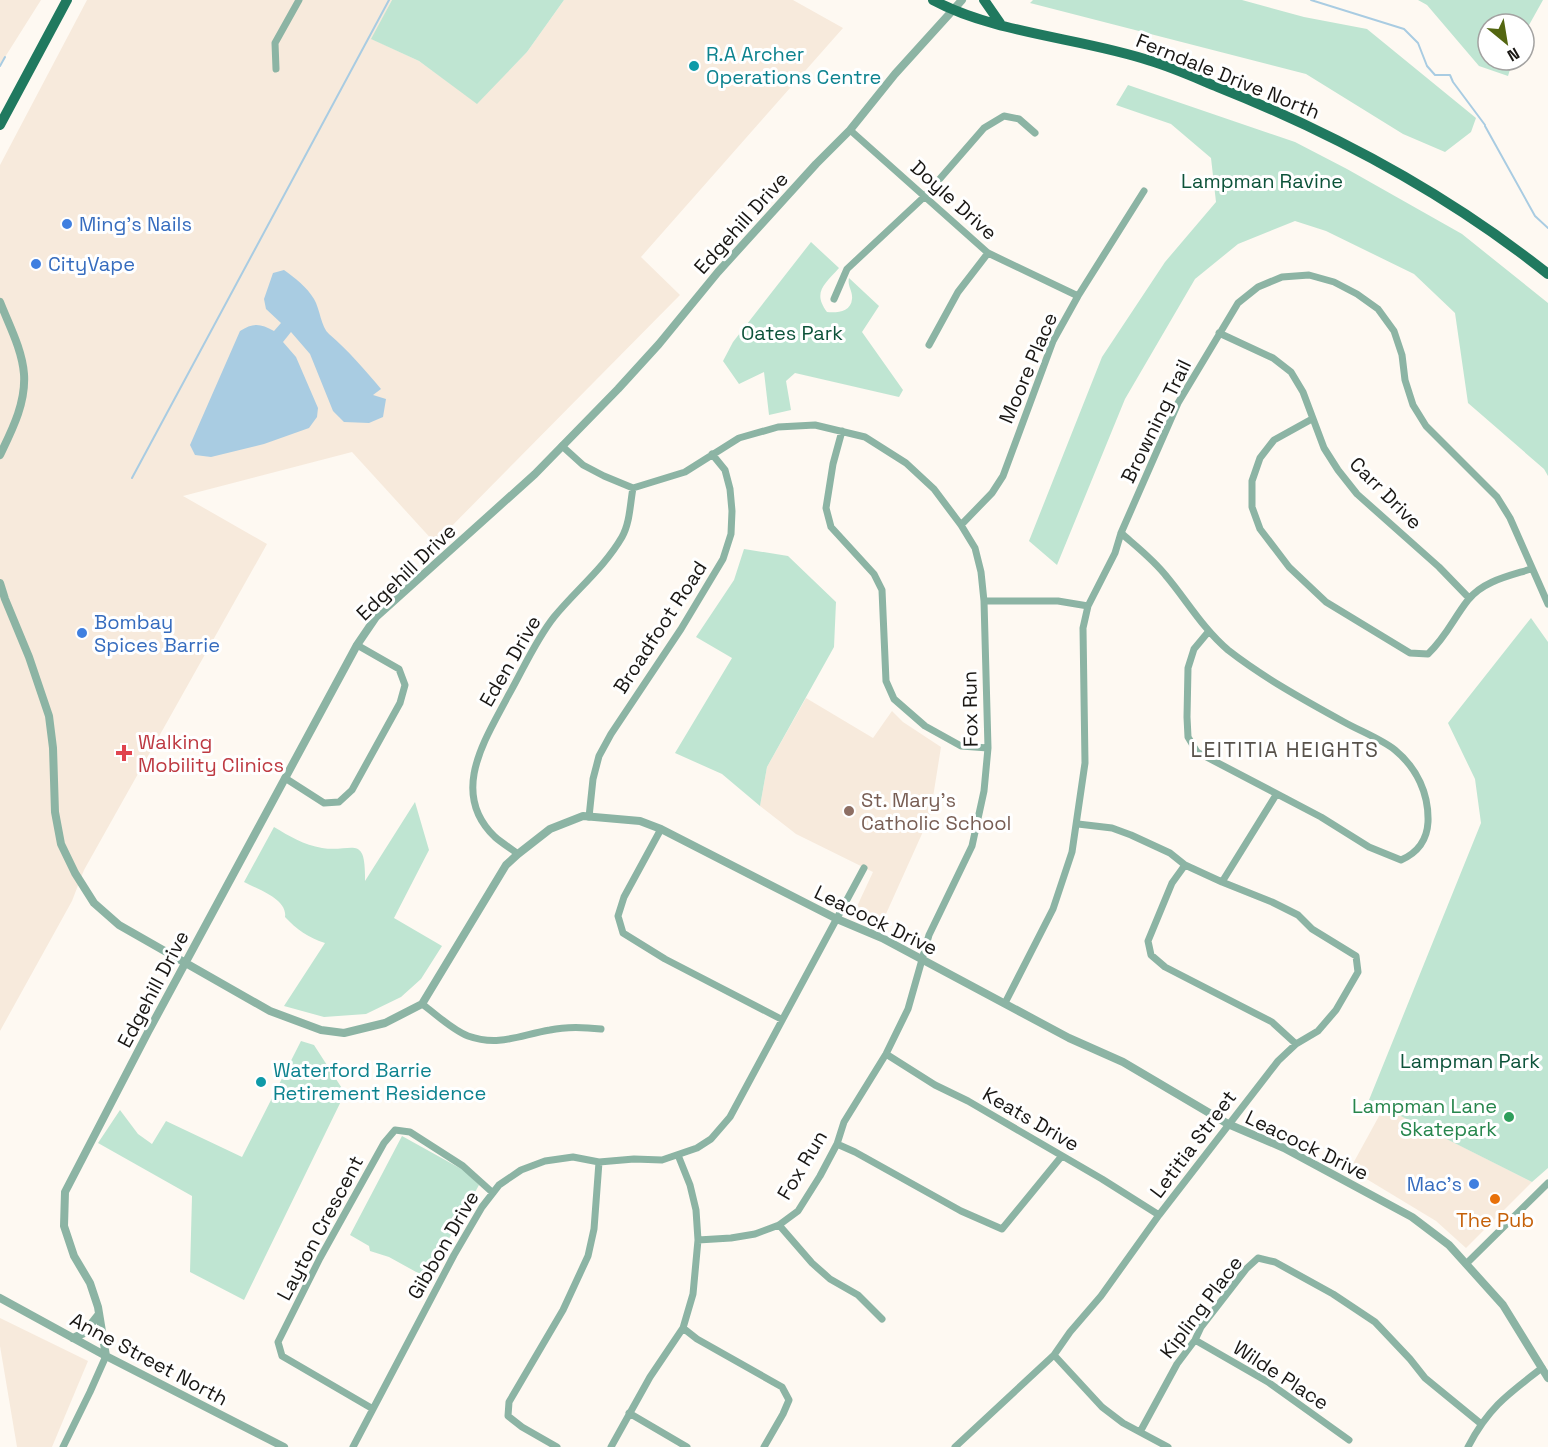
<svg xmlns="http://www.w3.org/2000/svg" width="1548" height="1447" font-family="'Space Grotesk',sans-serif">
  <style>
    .built { fill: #f7eadc }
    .green { fill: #bfe5d2 }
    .water { fill: #a9cce2 }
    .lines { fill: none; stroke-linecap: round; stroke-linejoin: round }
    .stream { stroke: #a9cce2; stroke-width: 2 }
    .minor { stroke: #8cb4a4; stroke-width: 7 }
    .tertiary { stroke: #8cb4a4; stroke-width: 8 }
    .primary { stroke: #20795f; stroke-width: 10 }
    .culture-dot { fill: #0f9aa8; stroke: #fff; stroke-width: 2 }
    .shop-dot { fill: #3f7fe0; stroke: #fff; stroke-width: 2 }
    .health-dot { fill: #e0444e; stroke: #fff; stroke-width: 2 }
    .education-dot { fill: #8d6e63; stroke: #fff; stroke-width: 2 }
    .leisure-dot { fill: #2e9e5b; stroke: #fff; stroke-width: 2 }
    .food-dot { fill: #e8710a; stroke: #fff; stroke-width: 2 }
    .labels { text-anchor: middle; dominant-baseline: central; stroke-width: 6; stroke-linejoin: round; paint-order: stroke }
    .culture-label { font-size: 20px; fill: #0d838f; stroke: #fff; text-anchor: start }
    .street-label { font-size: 20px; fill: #191714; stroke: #fff }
    .park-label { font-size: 20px; fill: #0d533a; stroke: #fff }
    .shop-label { font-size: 20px; fill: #366cbe; stroke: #fff; text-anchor: start }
    .health-label { font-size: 20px; fill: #be3a42; stroke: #fff; text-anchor: start }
    .education-label { font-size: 20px; fill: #785e54; stroke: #fff; text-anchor: start }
    .leisure-label { font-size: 20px; fill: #27864d; stroke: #fff; text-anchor: end }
    .food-label { font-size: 20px; fill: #c56008; stroke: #fff }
    .neighbourhood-label { font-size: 21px; letter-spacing: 1.5px; fill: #57514a; stroke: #fff }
  </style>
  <rect width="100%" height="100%" fill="#fef9f2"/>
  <path class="built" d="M0,0H41L0,65Z
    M87,0H392L372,39L419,61L477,103L527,52L564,0H793L843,28L641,257L680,295L435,543L352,452L183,496L267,544L84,870L72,901L0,1031V165Z
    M806,698L873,738L892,711L903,722L941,747L930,816L881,925L853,915L873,872L796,834L760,806L767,767Z
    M1384,1107L1532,1182L1466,1248L1436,1221L1350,1169Z
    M0,1318L88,1361L52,1447H17L0,1346Z"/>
  <path class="green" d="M392,0H564L527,52L477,104L419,61L371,39Z
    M1033,0H1242L1304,17L1367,29L1476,118L1471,132L1445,152L1403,134L1306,74L1030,3Z
    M1418,0H1543L1524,34V24H1488V60H1513L1508,76L1479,66L1427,5Z
    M1128,85L1295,142L1347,169L1462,234L1548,303V476L1544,469L1468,403L1455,313L1414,274L1326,231L1295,221L1238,244L1195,279L1125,399L1057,565L1029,541L1102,357L1165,262L1216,202L1211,158L1171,124L1116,105Z
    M811,242L839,268C825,284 812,292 827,312C837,313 851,312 852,299C853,291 847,286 849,278L879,306L862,332L903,390L899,397L795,373L786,381L791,410L769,415L764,372L739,384L723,361L733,342Z
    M744,549L788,556L836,602L834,647L767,767L760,806L722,774L675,753L732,658L696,637L734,580Z
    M1531,618L1548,642V1168L1532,1182L1369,1100L1481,823L1475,779L1448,723Z
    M415,802L429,850L394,918L442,946L421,979L401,997L366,1014L324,1017L284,1006L325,943C309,938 296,929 285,917C288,899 257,889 244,882L274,827C289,836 304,845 322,848C352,853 366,832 365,881Z
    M301,1041L314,1045L345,1093L244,1300L190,1272L192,1196L98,1143L120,1110L138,1134L152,1144L166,1121L242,1157Z
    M402,1136L465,1171L479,1185L427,1278L389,1257L370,1251L369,1246L350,1235Z"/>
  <path class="water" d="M284,270C295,278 307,287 314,299C320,309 321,327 329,334C347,349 366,371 381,389L373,395L386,399L383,417L369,423L344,422L333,411L310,354L291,332L283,342L296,357L318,408L317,417L309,428L264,444L211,457L195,455L190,445L240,331C253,323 260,323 274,331L281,323L266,309L264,299L273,273Z"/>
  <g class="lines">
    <path class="stream" d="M1311,0L1404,29L1418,43L1427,66L1435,75H1450L1453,82L1485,125
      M0,66L5,57
      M1485,126L1535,216L1548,228
      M132,478L389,0"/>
    <path class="minor" d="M276,69L275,43L299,0
      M850,130L988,253L1078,296
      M834,299L847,269L924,197L984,128L1004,116L1019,119L1035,133
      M1219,333L1273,358L1291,372L1303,392L1324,448L1338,470L1357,494L1439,567L1469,598
      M929,345L958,292L988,253
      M1312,419L1274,440L1260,458L1252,481V507L1260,529L1289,567L1326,602L1410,653L1428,654C1447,636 1453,619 1468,600C1483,581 1509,576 1531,569
      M842,431L833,464L826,508L831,527L874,574L882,590L886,681L894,699L925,726L961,746L988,748
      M562,446L583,465L604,476L633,488L685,472L739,438L778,427L815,425L865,437L906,463L934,489L961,525L975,548L981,572L984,601L988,748L984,791L972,846L929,935L908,1009L886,1054L844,1122L837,1144L820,1176L798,1211L779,1225L755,1234L731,1238L698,1240
      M961,525L992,493L1003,476L1053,341L1078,296L1144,191
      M1121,533C1137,547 1154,560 1167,577C1187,601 1204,630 1228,650C1264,678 1304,700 1344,722C1360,731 1381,739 1395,750C1417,768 1429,794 1428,822C1427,841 1417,853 1401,860L1369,847L1321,817L1197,752L1188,737L1187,717L1188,668L1194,649L1209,631
      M984,601H1058L1088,606
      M285,778L324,803L339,802L352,790L400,703L405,685L399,669L357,645
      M589,817L593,779L599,756L611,734L681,629L723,559L731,534L732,511L730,489L725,470L712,454
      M661,829L624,897L618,916L623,933L665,959L781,1019
      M518,854C510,848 502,843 495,837C449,793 485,740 508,696C523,670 535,641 554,617C576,590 604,568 622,537C630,523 630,504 633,488
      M1185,865L1172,883L1148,941L1151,955L1165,967L1272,1022L1296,1044
      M1222,882L1276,795
      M1005,1003L1053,909L1072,852L1085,763L1083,628L1088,606L1115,553L1121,533L1178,403L1238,303L1258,287L1282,277L1309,275L1334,282L1357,294L1378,309L1394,331L1402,355L1405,380L1413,405L1426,426L1497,497L1510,518L1548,604
      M422,1004C436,1014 452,1030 468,1036C499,1047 520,1035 550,1030C567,1026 584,1027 601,1029
      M886,1054L935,1085L968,1101L1102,1179L1159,1215
      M837,1144L855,1152L961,1211L1002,1229L1061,1157
      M779,1225L812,1263L830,1279L858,1295L882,1319
      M1467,1263L1548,1183
      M683,1328L697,1339L782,1387L789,1400L783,1414L764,1447
      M1195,1340L1268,1382L1349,1440
      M1054,1355L1102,1407L1123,1423L1168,1447
      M373,1409L282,1356L278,1342L320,1258L384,1143L395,1130L410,1132L463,1166L493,1193
      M629,1413L687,1447
      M1140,1432L1177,1364L1195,1340L1201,1327L1246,1269L1258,1258L1275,1262L1333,1294L1375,1322L1410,1359L1425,1378L1480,1423
      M63,1447L90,1392L106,1356
      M353,1447L454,1255L482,1207L499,1185L521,1170L545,1161L573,1157L599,1162L634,1159L662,1160L697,1148L711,1139L730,1117L864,868
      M557,1447L522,1427L508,1416L509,1402L563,1310L588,1256L594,1229L599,1162
      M611,1447L650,1377L683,1328L693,1294L698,1240L696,1210L690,1185L678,1155
      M955,1447L1054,1355L1070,1332L1101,1296L1159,1215L1278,1061L1296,1044L1318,1031L1336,1010L1358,972L1356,956L1312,929L1298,915L1272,902L1222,882L1185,865L1170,853L1131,835L1112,828L1078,824
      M1468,1447C1488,1408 1508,1394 1542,1368"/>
    <path class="tertiary" d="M0,302C9,325 22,349 24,374C26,403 12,430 0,455
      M0,583L5,599L29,657L49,716L53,748L55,812L61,844L75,873L94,903L119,925L270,1011L321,1030L344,1033L385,1023L422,1004L506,865L518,854L550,829L583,816L640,821L661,829L837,919L882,938L1069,1038L1123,1062L1228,1124L1284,1148L1412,1217L1449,1245L1503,1305L1548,1378
      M0,1298L106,1356L284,1447
      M73,1338L84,1333L99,1314
      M106,1356L98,1307L90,1283L74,1256L64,1226L65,1192L148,1032L357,645L376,617L535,474L618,389L659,344L718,272L816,164L850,130L895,74L962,0"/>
    <path class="primary" d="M933,0C996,34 1083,38 1151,61C1174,68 1196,78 1218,87C1336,134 1449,195 1548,274
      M984,0L1000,23
      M0,125L67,0"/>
  </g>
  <g class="culture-dot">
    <circle cx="694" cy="66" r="6"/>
    <circle cx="261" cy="1082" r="6"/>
  </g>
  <g class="shop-dot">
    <circle cx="67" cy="224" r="6"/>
    <circle cx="36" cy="264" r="6"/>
    <circle cx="82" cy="633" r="6"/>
    <circle cx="1474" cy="1184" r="6"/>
  </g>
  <path class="health-dot" d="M121 744h6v6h6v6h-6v6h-6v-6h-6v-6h6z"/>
  <circle class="education-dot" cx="849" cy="811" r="6"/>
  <circle class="leisure-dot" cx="1509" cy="1117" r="6"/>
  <circle class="food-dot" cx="1495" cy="1199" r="6"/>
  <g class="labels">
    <g class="culture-label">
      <text x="706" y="54">R.A Archer<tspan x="706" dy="23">Operations Centre</tspan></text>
      <text x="273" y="1070">Waterford Barrie<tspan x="273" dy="23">Retirement Residence</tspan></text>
    </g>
    <g class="street-label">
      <text transform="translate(1228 76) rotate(22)">Ferndale Drive North</text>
      <text transform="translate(954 200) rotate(42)">Doyle Drive</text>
      <text transform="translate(741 223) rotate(-48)">Edgehill Drive</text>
      <text transform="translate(1028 368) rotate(-67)">Moore Place</text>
      <text transform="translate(1156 421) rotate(-64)">Browning Trail</text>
      <text transform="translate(1386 493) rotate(45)">Carr Drive</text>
      <text transform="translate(406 572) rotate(-44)">Edgehill Drive</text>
      <text transform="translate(660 627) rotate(-57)">Broadfoot Road</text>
      <text transform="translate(510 661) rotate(-60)">Eden Drive</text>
      <text transform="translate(970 709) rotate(-91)">Fox Run</text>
      <text transform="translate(876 920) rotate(26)">Leacock Drive</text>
      <text transform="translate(153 989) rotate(-62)">Edgehill Drive</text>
      <text transform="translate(1031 1119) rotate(30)">Keats Drive</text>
      <text transform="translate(1193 1144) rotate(-53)">Letitia Street</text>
      <text transform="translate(1307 1145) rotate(26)">Leacock Drive</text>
      <text transform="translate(802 1165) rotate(-59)">Fox Run</text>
      <text transform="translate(320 1228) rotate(-62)">Layton Crescent</text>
      <text transform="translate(443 1245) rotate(-60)">Gibbon Drive</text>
      <text transform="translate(1201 1307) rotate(-53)">Kipling Place</text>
      <text transform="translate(149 1359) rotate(28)">Anne Street North</text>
      <text transform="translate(1281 1375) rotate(33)">Wilde Place</text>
    </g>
    <g class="park-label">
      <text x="1262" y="181">Lampman Ravine</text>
      <text x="792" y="333">Oates Park</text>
      <text x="1470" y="1061">Lampman Park</text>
    </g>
    <g class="shop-label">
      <text x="79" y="224">Ming's Nails</text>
      <text x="48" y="264">CityVape</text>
      <text x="94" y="622">Bombay<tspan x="94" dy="23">Spices Barrie</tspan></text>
      <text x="1462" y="1184" text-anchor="end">Mac's</text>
    </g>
    <g class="health-label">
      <text x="138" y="742">Walking<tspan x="138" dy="23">Mobility Clinics</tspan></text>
    </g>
    <g class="education-label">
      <text x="861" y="800">St. Mary's<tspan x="861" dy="23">Catholic School</tspan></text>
    </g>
    <g class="leisure-label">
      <text x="1497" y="1106">Lampman Lane<tspan x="1497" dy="23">Skatepark</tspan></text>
    </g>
    <g class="food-label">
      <text x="1495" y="1220">The Pub</text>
    </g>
    <g class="neighbourhood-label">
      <text x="1285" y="749">LEITITIA HEIGHTS</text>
    </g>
  </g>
  <g transform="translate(1506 42) rotate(150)"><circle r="28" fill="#ffffff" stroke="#a3a2a1" stroke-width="1.5"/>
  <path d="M0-4.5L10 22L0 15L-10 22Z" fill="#536611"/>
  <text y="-9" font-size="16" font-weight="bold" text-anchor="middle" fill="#191714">N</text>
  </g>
</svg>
